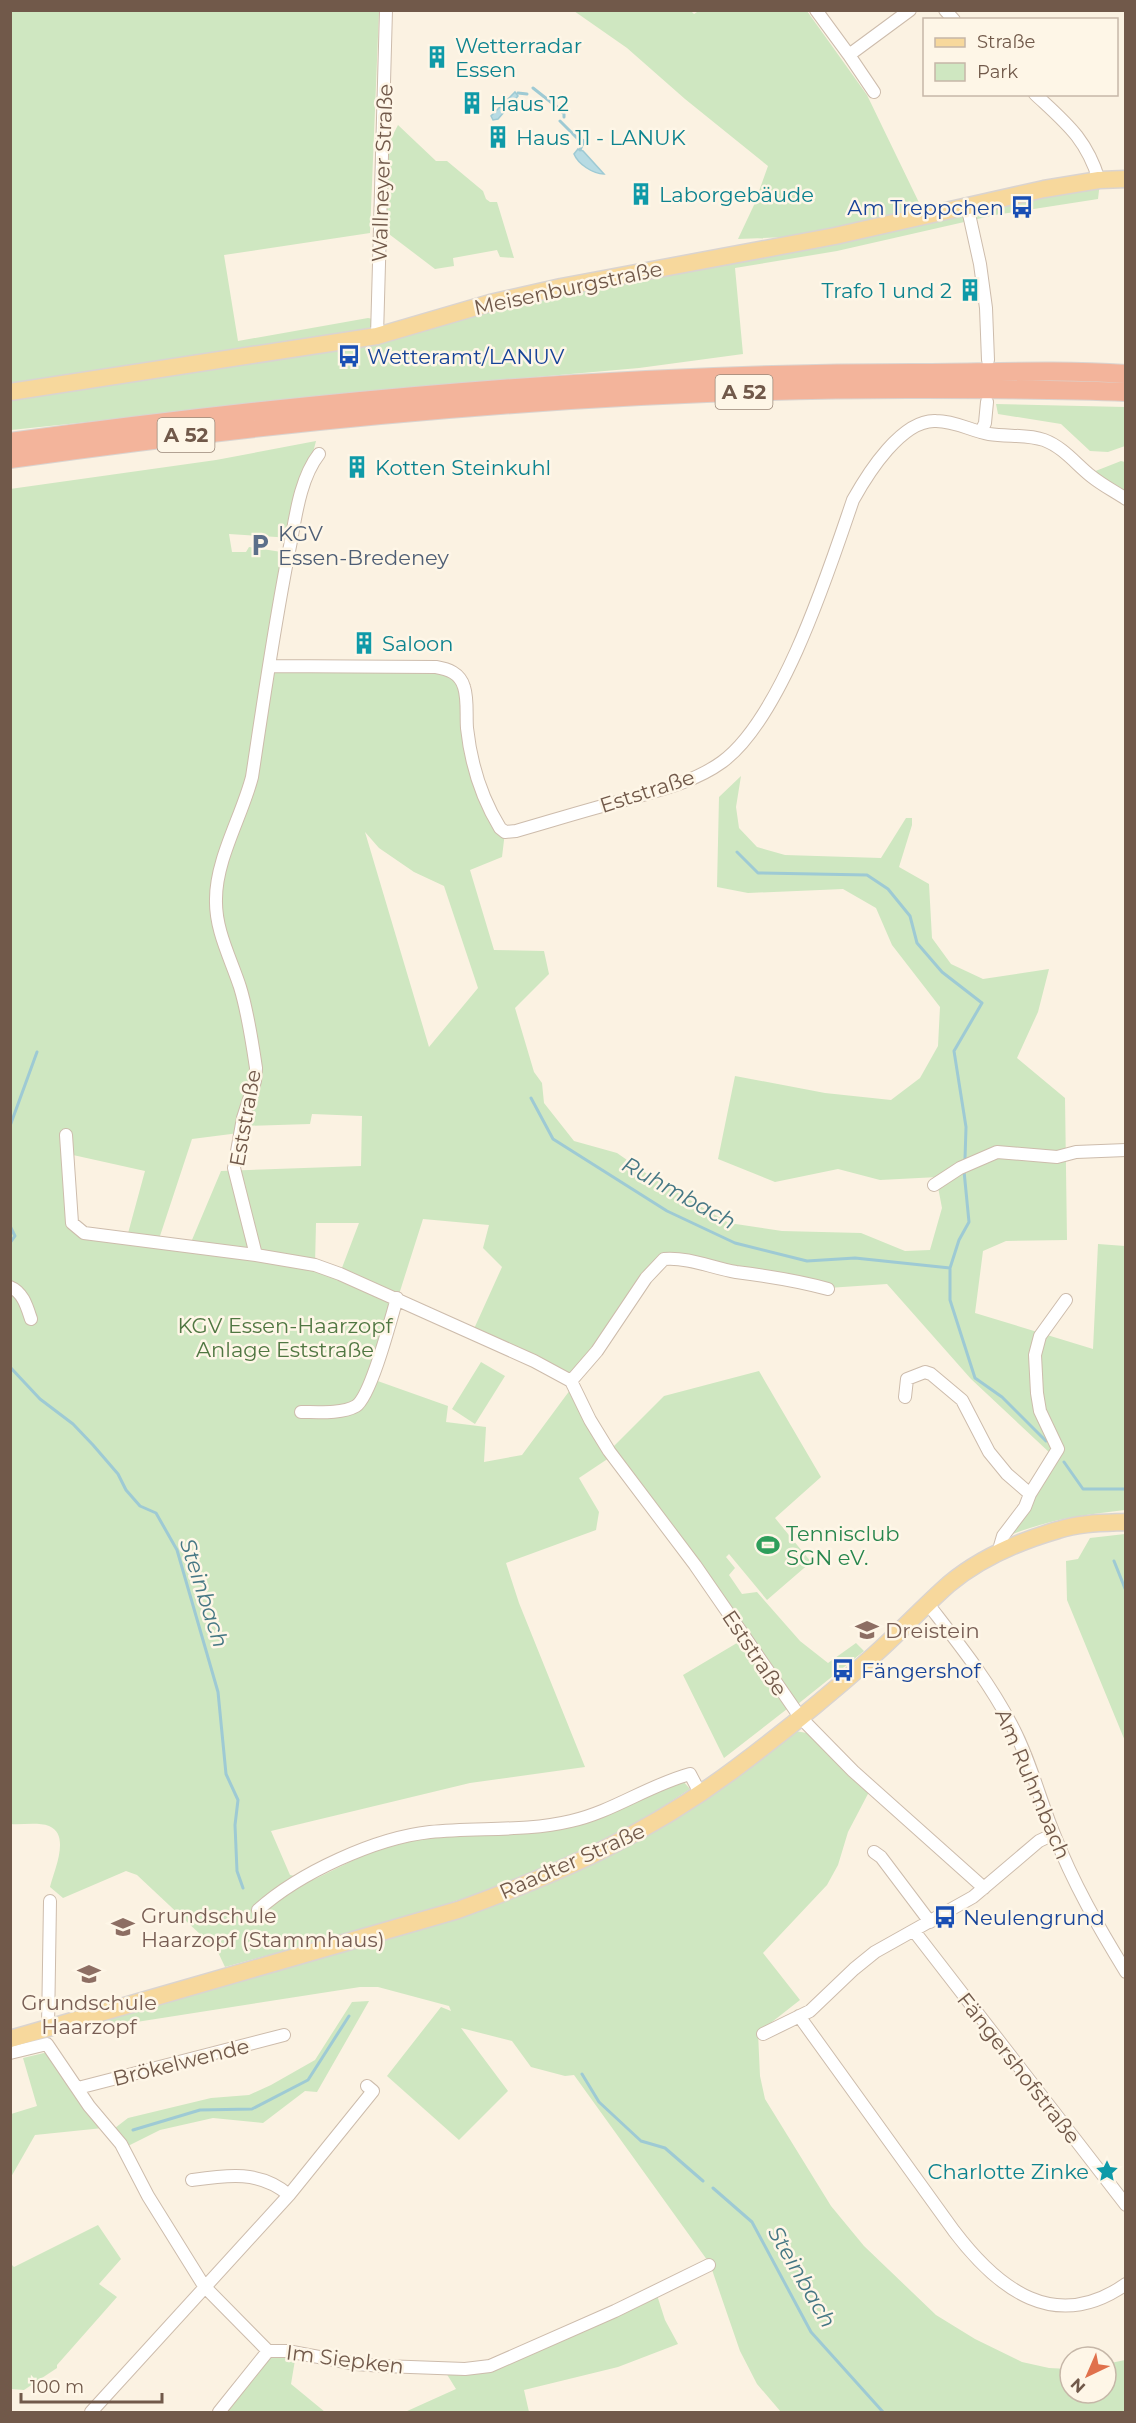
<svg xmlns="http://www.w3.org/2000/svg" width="1136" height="2423" font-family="Montserrat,sans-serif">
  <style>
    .green { fill: #cfe7c1; fill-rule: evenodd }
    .water { fill: #b7dbe3; stroke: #9ecad4; stroke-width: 1.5 }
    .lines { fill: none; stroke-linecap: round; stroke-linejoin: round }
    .stream { stroke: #9ecad4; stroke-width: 3 }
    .minor-casing { stroke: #cdbcac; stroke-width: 14 }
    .major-casing { stroke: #dad4d0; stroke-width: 19 }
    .highway-casing { stroke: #dad4d0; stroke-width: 20 }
    .minor { stroke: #fff; stroke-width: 12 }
    .major { stroke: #f7d89c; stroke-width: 16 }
    .highway { stroke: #f3b49b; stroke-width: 18 }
    .labels { text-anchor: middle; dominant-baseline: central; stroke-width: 5; stroke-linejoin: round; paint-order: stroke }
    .shield { fill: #fef6e7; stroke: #9b8879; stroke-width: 1.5 }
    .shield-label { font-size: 20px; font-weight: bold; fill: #71594a }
    .culture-label { font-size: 21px; fill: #0d838f; stroke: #fef6e7; text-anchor: start }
    .street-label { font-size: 21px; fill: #71594a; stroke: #fef6e7 }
    .transit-label { font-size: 21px; fill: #164399; stroke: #fef6e7; text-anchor: start }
    .service-label { font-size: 21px; fill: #4e5e75; stroke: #fef6e7; text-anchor: start }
    .park-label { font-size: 21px; fill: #507742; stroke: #fef6e7 }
    .leisure-label { font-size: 21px; fill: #27864d; stroke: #fef6e7; text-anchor: start }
    .education-label { font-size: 21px; fill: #785e54; stroke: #fef6e7; text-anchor: start }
    .water-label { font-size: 22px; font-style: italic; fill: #457784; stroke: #fef6e7 }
  </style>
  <rect width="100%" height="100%" fill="#fbf2e2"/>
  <path class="green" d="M690,10L694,14L700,10L807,11L867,95L925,215L836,235L738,239L754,205L768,166L685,99L627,48L574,11Z
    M10,11H379L370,233L224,255L238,341L368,318L373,319L376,336L439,321L1100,182L1098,199L995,215L837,251L735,268L743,354L639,368L444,385L11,430Z
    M398,125L436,161H447L483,191L486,199L490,202H497L514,258L500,257L497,250L453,258L454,266L435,269L385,231L384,152Z
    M996,404L1125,407V446L1108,452L1090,451L1061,424L998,414Z
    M316,441L291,538L229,534L232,552H246L249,547L288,553L269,666L387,667L458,675L471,757L505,832L502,857L470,870L494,950L544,951L549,974L515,1008L534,1072L542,1083L544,1103L574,1141L617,1153L656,1180L729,1223L782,1231L861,1233L905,1251L930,1250L942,1208L938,1187L1006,1147L969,1160L938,1177L880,1180L838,1169L775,1182L718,1159L735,1076L825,1093L891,1100L920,1078L938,1046L940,1007L892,945L876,908L843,889L748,893L717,887L719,797L741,776L736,807L739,828L757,847L785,855L881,858L906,818H912V825L899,867L929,884L932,938L951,964L983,979L1049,969L1038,1012L1017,1058L1065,1098L1067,1240L1006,1241L983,1251L975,1313L1093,1349L1098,1244L1125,1246V1510C1081,1515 1052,1519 1010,1535L1051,1454L971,1379L887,1284L828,1288L663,1258L571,1379L473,1331L502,1267L483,1248L489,1225L423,1219L372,1379L448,1406L446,1422L486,1427L484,1462L522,1455L573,1386L612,1456L579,1478L599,1512L596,1530L506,1563L519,1603L585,1767L470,1783L271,1831L290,1875L313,1880L372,1851L430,1834L541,1829L683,1781L690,1789C668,1803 646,1818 624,1830C501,1897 359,1930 225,1967L217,1950L137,1875L126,1871L63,1898L50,1887C54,1870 71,1835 49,1826C38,1822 22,1825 10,1824V489L216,460ZM365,832L379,848L414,872L444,886L478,988L429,1047ZM312,1114L362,1116L361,1166L221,1171L189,1247L158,1242L192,1139L239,1133L242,1126L310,1124ZM64,1153L145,1171L127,1237L96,1233L72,1223ZM316,1223H359L340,1273L315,1265Z
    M1121,461L1125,462V493L1093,472Z
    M481,1362L505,1376L475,1424L452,1409Z
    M759,1371L821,1477L775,1518L811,1562L767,1600L729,1554L726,1557L735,1568L729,1575L742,1594L757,1592L800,1641L828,1663L856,1643L864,1651L798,1704L610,1450L664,1396Z
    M1125,1534H1126L1125,1741L1067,1600L1066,1561L1078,1559L1090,1538Z
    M742,1640L787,1709L724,1758L683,1675Z
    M795,1731L807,1733L815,1739L870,1790L848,1832L838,1865L827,1885L763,1953L800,2000L758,2033L760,2076L765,2099L831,2206L864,2246L936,2315L975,2339L1022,2362L1049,2368L1070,2369V2393H1106V2364L1125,2360V2412H781L757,2384L740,2351L710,2264L574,2075L565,2076L531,2067L512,2041L461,2028L508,2091L459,2140L387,2076L441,2007L451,2011L449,2006L378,1987H360L111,2026L104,2018L523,1890Z
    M369,2001L317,2092L305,2091L263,2123L213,2118L160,2130L128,2146L115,2128L128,2118L211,2098L249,2095L271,2085L315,2060L352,2002Z
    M48,2052L103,2128L35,2135L11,2177V2114L37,2106L23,2058Z
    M98,2225L121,2259L99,2284L117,2297L57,2365V2368L24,2390L11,2389V2264L14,2267Z
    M656,2292L665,2320L678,2344L618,2367L524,2390L529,2412H405L456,2389L443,2368L465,2370Z
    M268,2352L296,2354L291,2384L325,2412H219Z"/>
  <path class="water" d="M515,92L518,96L498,119L493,120L491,116Z
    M578,149L583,151L604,174C593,174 578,164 574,154Z"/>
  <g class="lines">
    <path class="stream" d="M533,88L552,103
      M518,93L527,94
      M555,105L564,114V117
      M560,121L577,138L584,141L580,150
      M737,852L758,873L867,875L888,889L910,916L917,943L942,972L982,1003L954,1051L966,1127L965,1159
      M531,1098L553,1139L667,1211L735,1243L807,1261L855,1258L950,1268
      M10,1126L37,1052
      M964,1171L969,1222L959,1240L950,1268V1300L975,1378L1002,1397L1046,1441
      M10,1226L15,1236L10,1243
      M10,1367L40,1399L73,1424L93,1445L118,1474L126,1490L140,1506L156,1513L177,1550L218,1692L226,1774L238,1800L235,1825L237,1871L243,1888
      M1064,1462L1083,1489H1126
      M1114,1561L1126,1591
      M582,2074L599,2102L641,2141L665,2148L703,2181
      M133,2130L200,2110L252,2109L308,2080L349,2016
      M713,2188L752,2222L811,2332L883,2412"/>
    <g class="minor-casing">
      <path id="minor" d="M816,10L849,55
        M945,10L954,20
        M874,92L849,55L910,10
        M1035,94C1066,123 1086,138 1099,180
        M967,205L980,264L986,308L988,360
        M377,336L386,10
        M981,432L985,423L987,402
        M319,454C301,477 296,513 291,541C275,619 264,698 252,777C242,816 216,859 216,899C215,930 231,959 240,987C248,1013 252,1041 256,1068L255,1081L243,1118L234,1168L256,1255L315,1265L340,1274L534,1361L571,1381L590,1420L609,1451L695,1565L800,1717L853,1771L984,1888
        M269,666L436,667C448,669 460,673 464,687C468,699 466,715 467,728C471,765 481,797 500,828L505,832L516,831C551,821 586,810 621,801C656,791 693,783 722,762C782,718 829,570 853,500C868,473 902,419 936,421C956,421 971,431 989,434C1007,437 1027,434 1044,440C1063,447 1076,464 1091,476C1102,485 1114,491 1126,499
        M66,1135L72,1223L84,1233L256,1255
        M934,1185L960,1168L997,1152L1057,1157L1076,1152L1126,1150
        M10,1287C23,1292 27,1307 31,1319
        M571,1381L597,1351L646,1278L664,1259C689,1257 712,1268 736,1272C768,1276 796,1280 828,1289
        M905,1397L907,1379L925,1372L931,1374L962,1400L989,1452L1007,1474L1030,1494
        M301,1412C317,1412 342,1414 356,1406C371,1396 391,1319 397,1298
        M998,1553L1003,1536L1025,1507L1030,1494L1058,1449L1040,1411L1037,1393L1035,1355L1040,1336L1066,1300
        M928,1604C958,1643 988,1680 1011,1724C1030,1759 1039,1798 1054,1834C1073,1883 1099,1928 1126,1972
        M874,1852L881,1857L930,1922
        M258,1910C299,1873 375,1838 430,1832C477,1827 525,1832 571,1821C612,1812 649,1785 690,1774L700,1793
        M914,1931L1126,2205
        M799,2016L954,2231C998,2289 1055,2334 1126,2284
        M48,2028L50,1901
        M763,2034L810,2011L854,1969L875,1952L973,1897L1039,1841L1054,1834
        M10,2053L47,2044L89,2106L121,2144L148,2196L204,2286L268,2351H287L356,2364L383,2366L465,2369L490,2366L615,2311L709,2265
        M78,2088L284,2035
        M192,2180C227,2175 260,2170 289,2195
        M91,2412L289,2195L373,2091L367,2086
        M219,2412L268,2351"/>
    </g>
    <g class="major-casing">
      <path id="major" d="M10,392L377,336L490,303L561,287L835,236L1044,189L1099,180L1126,179
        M10,2039L458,1910C562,1872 647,1835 736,1768C783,1733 829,1695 873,1656C899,1633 923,1607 949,1584C979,1559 1020,1541 1058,1530C1079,1523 1103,1523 1126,1522"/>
    </g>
    <g class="highway-casing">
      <path id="highway" d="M10,442C309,401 610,373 912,373C983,373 1055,369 1126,374
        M10,459C313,416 617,388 923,389C991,389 1058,389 1126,392"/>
    </g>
    <use href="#minor" class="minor"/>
    <use href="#major" class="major"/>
    <use href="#highway" class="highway"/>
  </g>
  <defs>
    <g id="building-bare" transform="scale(1.8)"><path d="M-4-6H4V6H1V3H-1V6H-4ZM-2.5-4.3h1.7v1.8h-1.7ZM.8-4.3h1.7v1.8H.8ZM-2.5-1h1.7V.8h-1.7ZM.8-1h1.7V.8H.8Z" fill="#0f9aa8" stroke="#fef6e7" stroke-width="2.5" paint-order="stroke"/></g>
    <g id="bus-bare" transform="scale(1.8)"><path d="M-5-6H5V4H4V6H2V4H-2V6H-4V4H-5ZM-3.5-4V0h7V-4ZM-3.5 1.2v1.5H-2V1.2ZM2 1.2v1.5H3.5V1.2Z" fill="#1a4fb4" stroke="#fef6e7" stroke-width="2.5" paint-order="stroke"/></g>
    <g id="parking-bare" transform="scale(1.8)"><path d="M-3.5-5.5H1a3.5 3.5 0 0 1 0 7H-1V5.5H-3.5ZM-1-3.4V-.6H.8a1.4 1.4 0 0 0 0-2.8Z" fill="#5c6f8a" stroke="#fef6e7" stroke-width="2.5" paint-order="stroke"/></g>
    <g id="stadium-bare" transform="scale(1.8)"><path d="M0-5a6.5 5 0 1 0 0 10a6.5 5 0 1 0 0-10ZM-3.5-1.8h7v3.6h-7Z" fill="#2e9e5b" stroke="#fef6e7" stroke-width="2.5" paint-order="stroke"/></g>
    <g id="school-bare" transform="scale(1.8)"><path d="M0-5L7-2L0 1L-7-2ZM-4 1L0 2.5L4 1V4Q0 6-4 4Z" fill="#8d6e63" stroke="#fef6e7" stroke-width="2.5" paint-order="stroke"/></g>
    <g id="sight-bare" transform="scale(1.8)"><path d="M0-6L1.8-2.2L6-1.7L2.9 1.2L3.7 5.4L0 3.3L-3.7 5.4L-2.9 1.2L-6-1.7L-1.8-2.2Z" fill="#0f9aa8" stroke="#fef6e7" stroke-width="2.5" paint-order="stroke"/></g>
  </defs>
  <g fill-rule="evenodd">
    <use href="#building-bare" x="437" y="57"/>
    <use href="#building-bare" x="472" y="103"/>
    <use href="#building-bare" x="498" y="137"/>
    <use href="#building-bare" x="641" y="194"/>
    <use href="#bus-bare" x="1022" y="207"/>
    <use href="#building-bare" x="970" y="290"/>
    <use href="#bus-bare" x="349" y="356"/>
    <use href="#building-bare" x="357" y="467"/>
    <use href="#parking-bare" x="260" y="545"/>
    <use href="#building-bare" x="364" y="643"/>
    <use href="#stadium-bare" x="768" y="1545"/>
    <use href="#school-bare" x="867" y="1630"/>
    <use href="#bus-bare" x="843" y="1670"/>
    <use href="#bus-bare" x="945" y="1917"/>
    <use href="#school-bare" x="123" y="1927"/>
    <use href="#school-bare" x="89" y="1974"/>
    <use href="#sight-bare" x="1107" y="2171"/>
  </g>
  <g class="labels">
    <g class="shield">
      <rect x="715.5" y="375" width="57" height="34" rx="4.5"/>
      <rect x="157.5" y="418" width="57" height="34" rx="4.5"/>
    </g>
    <g class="shield-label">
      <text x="744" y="392">A 52</text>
      <text x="186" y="435">A 52</text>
    </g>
    <g class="culture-label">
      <text x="455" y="45">Wetterradar<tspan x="455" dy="24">Essen</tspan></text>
      <text x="490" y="103">Haus 12</text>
      <text x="516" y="137">Haus 11 - LANUK</text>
      <text x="659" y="194">Laborgebäude</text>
      <text x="952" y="290" text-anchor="end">Trafo 1 und 2</text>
      <text x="375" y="467">Kotten Steinkuhl</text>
      <text x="382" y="643">Saloon</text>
      <text x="1089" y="2171" text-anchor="end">Charlotte Zinke</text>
    </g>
    <g class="street-label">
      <text transform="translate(382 173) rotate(-88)">Wallneyer Straße</text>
      <text transform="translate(568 288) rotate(-12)">Meisenburgstraße</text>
      <text transform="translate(647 791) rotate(-18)">Eststraße</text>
      <text transform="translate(245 1118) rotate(-80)">Eststraße</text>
      <text transform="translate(755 1653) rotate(56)">Eststraße</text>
      <text transform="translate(1033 1784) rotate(67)">Am Ruhmbach</text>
      <text transform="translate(572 1861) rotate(-24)">Raadter Straße</text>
      <text transform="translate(181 2062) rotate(-14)">Brökelwende</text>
      <text transform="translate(1019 2068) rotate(52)">Fängershofstraße</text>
      <text transform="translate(345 2359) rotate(7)">Im Siepken</text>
    </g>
    <g class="transit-label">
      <text x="1004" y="207" text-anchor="end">Am Treppchen</text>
      <text x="367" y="356">Wetteramt/LANUV</text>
      <text x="861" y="1670">Fängershof</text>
      <text x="963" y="1917">Neulengrund</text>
    </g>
    <g class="service-label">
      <text x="278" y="533">KGV<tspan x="278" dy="24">Essen-Bredeney</tspan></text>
    </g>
    <g class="park-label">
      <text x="285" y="1325">KGV Essen-Haarzopf<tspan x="285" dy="24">Anlage Eststraße</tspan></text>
    </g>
    <g class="leisure-label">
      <text x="786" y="1533">Tennisclub<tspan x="786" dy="24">SGN eV.</tspan></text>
    </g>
    <g class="education-label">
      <text x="885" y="1630">Dreistein</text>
      <text x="141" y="1915">Grundschule<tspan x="141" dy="24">Haarzopf (Stammhaus)</tspan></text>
      <text x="89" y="2002" text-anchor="middle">Grundschule<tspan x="89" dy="24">Haarzopf</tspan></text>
    </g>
    <g class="water-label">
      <text transform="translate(679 1193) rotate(29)">Ruhmbach</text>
      <text transform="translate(204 1593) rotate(72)">Steinbach</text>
      <text transform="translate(802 2277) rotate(60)">Steinbach</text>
    </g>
  </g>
  <rect width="1136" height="2423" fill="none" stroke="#71594a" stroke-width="24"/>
  <rect x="923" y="18" width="195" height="78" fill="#fef6e7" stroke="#c6b7a8" stroke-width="1.5"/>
  <rect x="935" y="38" width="30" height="9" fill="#f7d89c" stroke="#c6b7a8" stroke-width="1.5"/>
  <text x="977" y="48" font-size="18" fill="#71594a">Straße</text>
  <rect x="935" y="63" width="30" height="18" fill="#cfe7c1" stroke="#c6b7a8" stroke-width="1.5"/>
  <text x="977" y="78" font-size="18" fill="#71594a">Park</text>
  <g transform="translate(1088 2375) rotate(224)"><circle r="28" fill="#fef6e7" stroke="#c6b7a8" stroke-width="1.5"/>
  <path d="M0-4.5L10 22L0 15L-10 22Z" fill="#e0714c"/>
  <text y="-9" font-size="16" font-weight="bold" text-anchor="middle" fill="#71594a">N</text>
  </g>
  <path d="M21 2393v9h141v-9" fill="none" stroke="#71594a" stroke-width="3"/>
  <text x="30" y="2393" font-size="18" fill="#71594a" stroke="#fef6e7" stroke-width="4.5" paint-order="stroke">100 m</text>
</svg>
